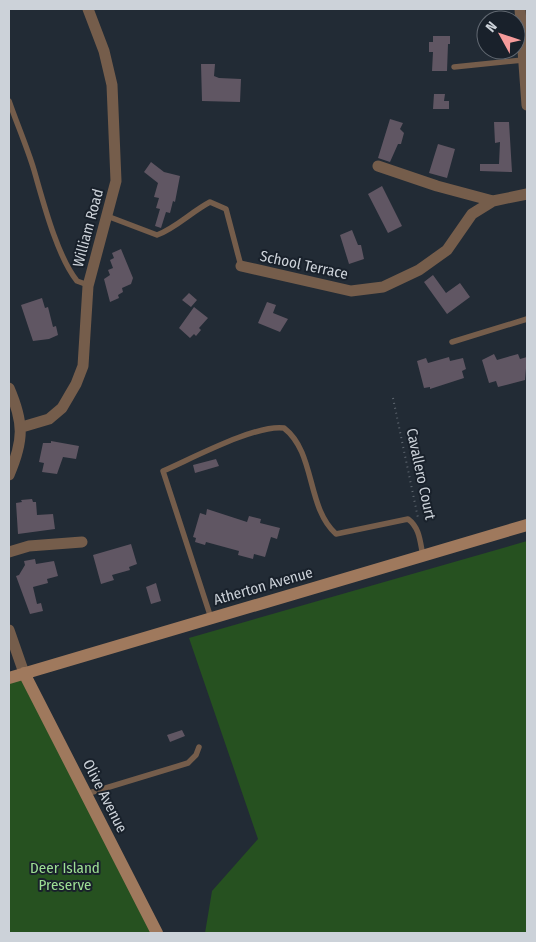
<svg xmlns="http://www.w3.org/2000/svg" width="536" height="942" font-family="'Fira Sans Condensed',sans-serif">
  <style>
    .green { fill: #265120 }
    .building { fill: #605663 }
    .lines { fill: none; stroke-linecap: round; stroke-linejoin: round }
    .path { stroke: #5f6770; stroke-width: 2; stroke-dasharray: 1 4; stroke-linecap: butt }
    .lane { stroke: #755d4b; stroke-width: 5.5 }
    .street { stroke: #755d4b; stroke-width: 11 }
    .secondary { stroke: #9f795d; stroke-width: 12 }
    .labels { text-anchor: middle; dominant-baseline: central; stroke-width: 4; stroke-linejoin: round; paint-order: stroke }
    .street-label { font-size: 15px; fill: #ccd2d9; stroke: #19212b }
    .park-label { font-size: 15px; fill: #9dde94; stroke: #19212b }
  </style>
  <rect width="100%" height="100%" fill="#222b35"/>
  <path class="green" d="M527,541V933H205L212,891L258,839L189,638Z
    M24,673L157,933H9V678Z"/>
  <path class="building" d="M433,36H450V44H448L447,71H432L433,52H429V42H433Z
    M201,64H215L214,76L219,78L241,79L240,102L202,101Z
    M434,94H445L444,101H449V109H433Z
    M390,119L403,123L400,129L404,133L401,144H398L390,162L378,158Z
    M494,122H509L512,172L480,171V164H499L500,142L495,143Z
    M438,144L455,149L447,178L429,173Z
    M151,162L164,172L180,176L175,202L173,201L170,213L166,212L161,228L155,226L160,209L156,208L159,198L154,197L158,183L144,172Z
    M382,186L402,226L388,233L368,194Z
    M352,230L358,245H361L364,259L349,264L340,235Z
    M121,249L133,278L131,284L122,288L123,292L118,295L119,298L110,302L104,279L110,275L108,270L113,268L110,260L114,258L112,253Z
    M433,275L446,293L460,283L470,297L447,314L424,282Z
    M189,293L197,300L191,307L182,300Z
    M42,298L45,308L48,307L53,327L56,326L58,335L49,339L33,341L21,305Z
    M267,302L276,305L273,313L288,319L280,332L258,323Z
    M194,307L208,318L199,328L201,330L196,336L194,334L190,338L179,328Z
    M494,354L497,360L518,354L520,359L527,357L525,380L498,387L496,381L489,383L482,360Z
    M449,357L450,361L463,358L466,369L462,371L464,378L430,389V387L424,388L417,361L426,358L428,363Z
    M51,441L79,446L76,459L63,457L57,474L42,472L44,463L39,462L43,443H51Z
    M216,459L219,466L195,473L193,465Z
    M32,499L33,502H36L37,515L53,514L55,529L18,534L16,503L22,502L21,500Z
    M207,509L247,522L249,516L261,519L260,523L280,528L277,539L271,537L265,557L254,554L253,559L238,555L239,551L206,542L205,545L195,542L196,538L193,537L200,513L206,515Z
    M131,544L137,564L129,567L130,570L112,575L114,580L101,584L93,555Z
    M35,559L36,564L54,561L58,576L47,579L48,583L33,587L37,604L41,603L43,611L30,614L16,576L19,575L25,565L24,561Z
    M156,583L161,601L151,604L146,587Z
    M182,730L185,736L170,742L167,735Z"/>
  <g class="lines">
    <path class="path" d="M393,398L418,518"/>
    <path class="lane" d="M454,67L523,60
      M9,101C17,124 27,147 34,170C43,201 57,256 77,281L88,285
      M107,216L157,235C176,228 191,212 210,202L226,209L241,266
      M452,342L527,319
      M211,618L163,471C191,459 256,424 284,428C316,453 306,507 336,534L408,519C420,528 420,542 423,556
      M86,794L188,763L196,755L199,747"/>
    <path class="street" d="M520,9L527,105
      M378,166L437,186L493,201
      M241,266L351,291L383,287L419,270L447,250L472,214L493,201L527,194
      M9,388C24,423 24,440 9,475
      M22,427L49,419L62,408L76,384L83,366L88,286L116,181L112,85L104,51L88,9
      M9,552L29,546L82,542
      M9,630L24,673"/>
    <path class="secondary" d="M24,673L157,933
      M9,678L527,525"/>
  </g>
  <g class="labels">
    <g class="street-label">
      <text transform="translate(88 228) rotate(-75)">William Road</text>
      <text transform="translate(304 265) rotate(12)">School Terrace</text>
      <text transform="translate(421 474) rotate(78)">Cavallero Court</text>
      <text transform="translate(263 586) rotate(-16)">Atherton Avenue</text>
      <text transform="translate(105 796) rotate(63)">Olive Avenue</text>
    </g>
    <g class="park-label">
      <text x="65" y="868">Deer Island<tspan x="65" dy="17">Preserve</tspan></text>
    </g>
  </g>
  <rect width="536" height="942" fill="none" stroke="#ccd2d9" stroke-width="20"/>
  <g transform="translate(501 35) rotate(310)"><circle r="24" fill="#19212b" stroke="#616871"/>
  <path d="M0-4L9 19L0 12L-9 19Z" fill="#f59b9b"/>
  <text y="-8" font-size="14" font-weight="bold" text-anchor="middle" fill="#ccd2d9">N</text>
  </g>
</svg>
